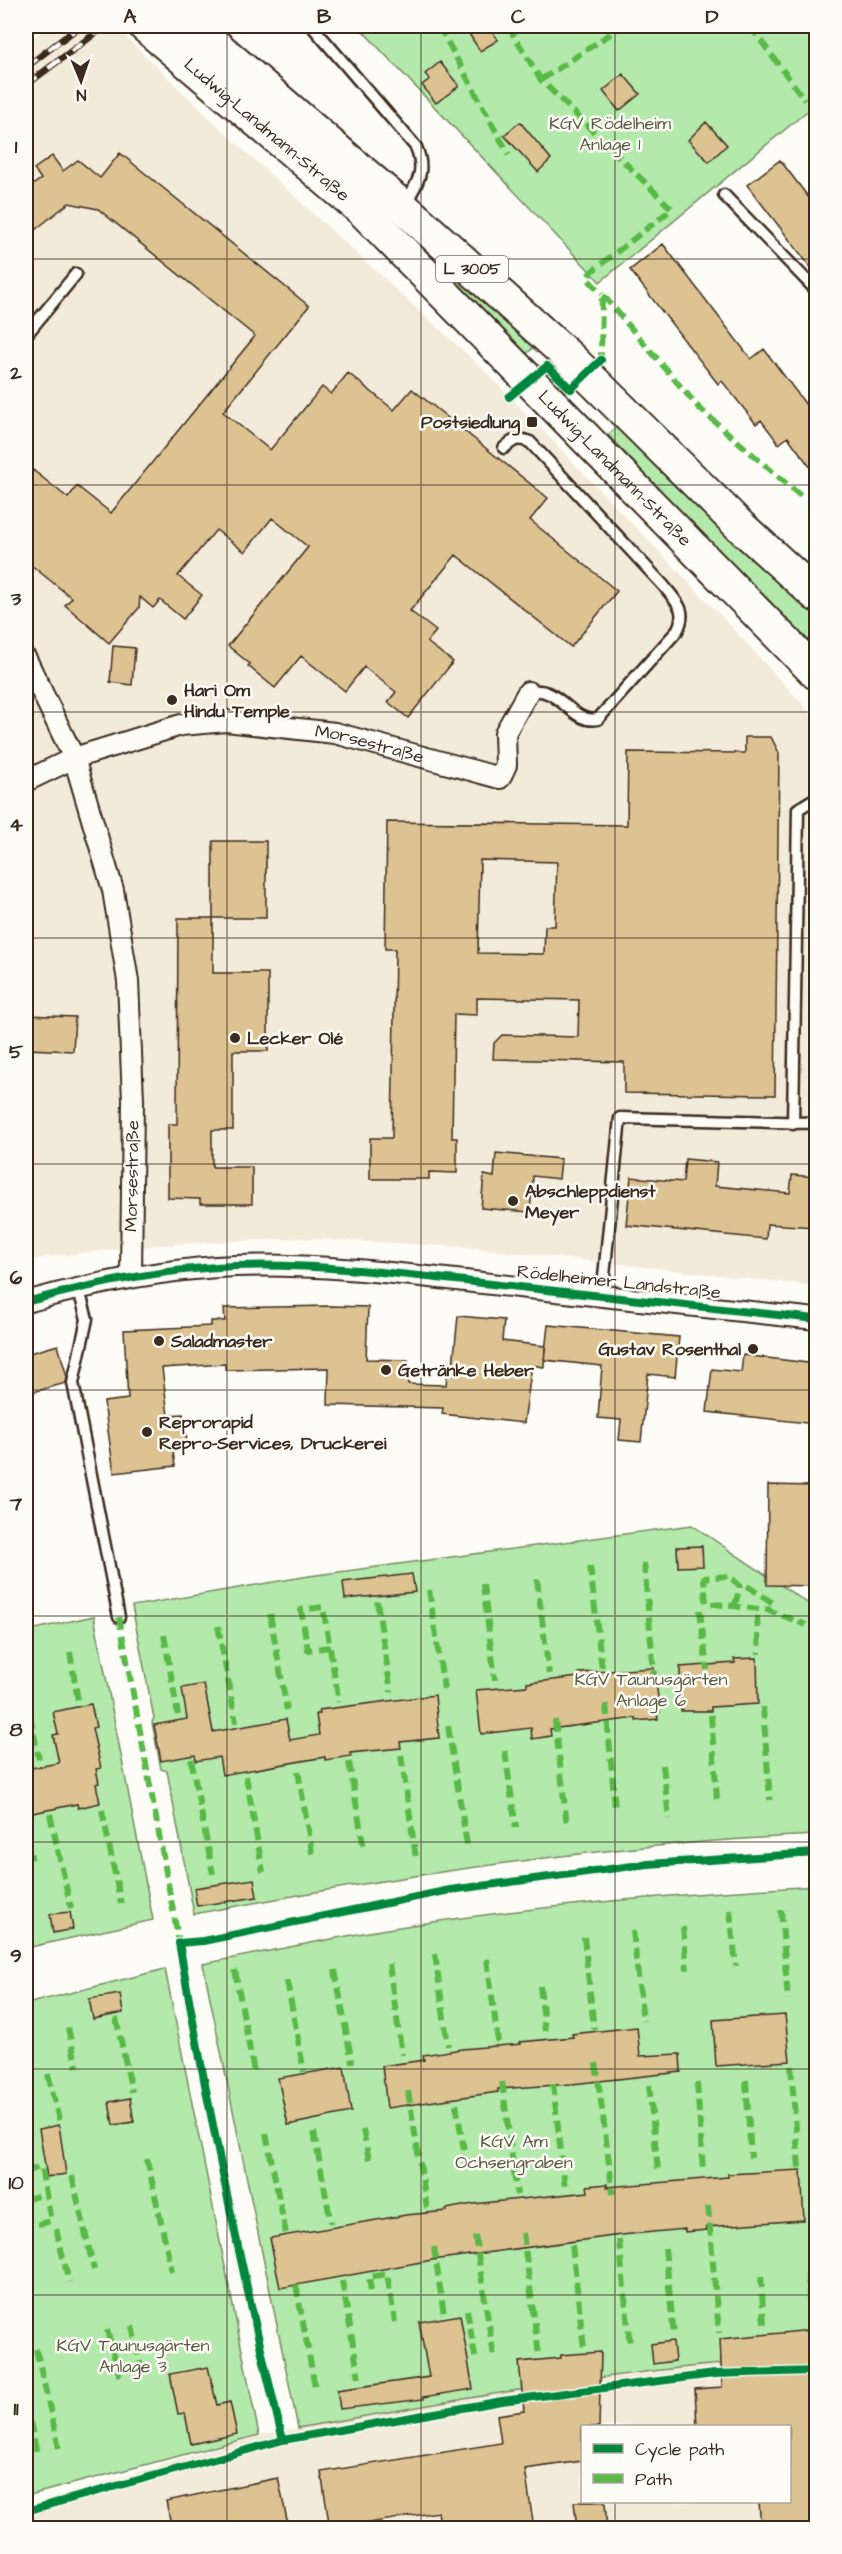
<svg xmlns="http://www.w3.org/2000/svg" width="842" height="2554" font-family="'Architects Daughter',sans-serif">
  <style>
    .built { fill: #f3ebd9; fill-rule: evenodd }
    .green { fill: #b3e9ab; stroke: #778a64; stroke-width: 1.5 }
    .building { fill: #ddc392; stroke: #3b2a1e; stroke-width: 1.5; fill-rule: evenodd }
    .lines { fill: none; stroke-linecap: round; stroke-linejoin: round }
    .service-casing { stroke: #3b2a1e; stroke-width: 15 }
    .minor-casing { stroke: #3b2a1e; stroke-width: 24 }
    .primary-casing { stroke: #3b2a1e; stroke-width: 36 }
    .service { stroke: #fdfcf7; stroke-width: 10 }
    .minor { stroke: #fdfcf7; stroke-width: 20 }
    .primary { stroke: #fdfcf7; stroke-width: 32 }
    .rail-casing { stroke: #3b2a1e; stroke-width: 7 }
    .rail { stroke: #fdfcf7; stroke-width: 4.5; stroke-dasharray: 14; stroke-linecap: butt }
    .quiet { stroke: #58b947; stroke-width: 6; stroke-dasharray: 12 6; stroke-linecap: butt }
    .cycleway-casing { stroke: #fdfcf7; stroke-width: 11 }
    .cycleway { stroke: #00873e; stroke-width: 8 }
    .grid { fill: none; stroke: #3b2a1e; stroke-width: 1.5; stroke-opacity: 0.55 }
    .poi-dot { fill: #3b2a1e; stroke: #fdfcf7; stroke-width: 2 }
    .labels { text-anchor: middle; dominant-baseline: central; stroke-width: 5; stroke-linejoin: round; paint-order: stroke }
    .shield { fill: #fdfcf7; stroke: #75695f; stroke-width: 1.5 }
    .shield-label { font-size: 16px; font-weight: bold; fill: #3b2a1e }
    .park-label { font-size: 18px; fill: #595a41; stroke: #fdfcf7 }
    .street-label { font-size: 18px; fill: #3b2a1e; stroke: #fdfcf7 }
    .poi-label { font-size: 18px; font-weight: bold; fill: #3b2a1e; stroke: #fdfcf7; text-anchor: start }
    .neatline { fill: none; stroke: #3b2a1e; stroke-width: 2 }
    .grid-label { font-size: 20px; text-anchor: middle; font-weight: bold; fill: #3b2a1e }
  </style>
  <rect width="100%" height="100%" fill="#fdfcf7"/>
  <filter id="ink" filterUnits="userSpaceOnUse"><feTurbulence type="fractalNoise" baseFrequency=".0167" numOctaves="2"/><feDisplacementMap in="SourceGraphic" scale="12" xChannelSelector="R" yChannelSelector="G"/><feConvolveMatrix kernelMatrix="1 2 1 2 8 2 1 2 1" color-interpolation-filters="sRGB"/></filter>
  <g filter="url(#ink)">
    <path class="built" d="M49,26H141L126,37L223,131L485,371L725,620L816,719V1286L465,1247L301,1238L159,1245L46,1257L26,1262V43Z
      M816,2358V2528H26V2507L259,2435L515,2389L757,2360ZM582,2426H790V2502H582Z"/>
    <path class="green" d="M162,26H174C298,129 416,237 534,347L524,356Z
      M358,26H816V104L600,282Z
      M618,426L816,609V659L608,435Z
      M692,1525L816,1609V1835C607,1844 400,1875 194,1914L167,1771L161,1769L152,1722L154,1718L132,1606L309,1576Z
      M94,1616L153,1920L26,1948V1631Z
      M816,1886V2358C642,2364 469,2398 298,2428L203,1964C259,1953 314,1942 369,1932C517,1907 667,1895 816,1886Z
      M165,1969L259,2435L26,2496V2004Z"/>
    <path class="building" d="M464,26H489L498,40L480,51Z
      M440,62L459,86L436,103L422,85L430,79L425,74Z
      M623,74L640,94L619,111L603,91Z
      M520,122L551,159L538,172L504,135Z
      M706,122L727,145L709,162L688,140Z
      M120,153L309,306L223,412L270,450L322,387L331,394L348,373L394,410L412,389L548,498L530,520L617,591L571,647L456,555L410,611L436,631L427,642L453,662L408,718L388,702L396,692L364,667L345,691L301,656L275,688L248,666L250,664L228,646L308,547L272,518L245,552L216,530L178,576L202,595L183,619L160,600L153,608L140,597L139,608L109,643L65,605L72,598L26,561V480L33,470L68,498L77,486L111,513L255,336L98,209L69,203L26,237V190L41,179L34,169L52,156L63,171L78,160L100,178Z
      M780,160L816,207V274L747,185Z
      M663,244L751,359L764,349L816,418V475L788,437L779,444L761,420L756,424L722,381L718,384L630,270Z
      M113,646L135,648L132,685L110,682Z
      M745,737H771L779,753L775,1095L624,1093V1062L493,1059L494,1043L502,1035L578,1037L579,1000L477,998V1015L454,1014L452,1138H457V1173L429,1172V1179H370V1138H392L395,949H385L387,822L627,825L628,752L745,753ZM480,860L557,862L555,926H545L544,954L478,953Z
      M213,841H266V918H213Z
      M178,918H213V973H268V1051H233V1130H212V1167H252V1204H200V1199L168,1198V1124H177Z
      M26,1015L75,1017L73,1051L26,1049Z
      M496,1153L561,1159L559,1179L533,1176L530,1212L481,1208L484,1175L494,1177Z
      M685,1159L717,1162L715,1186L790,1193L792,1175L816,1177V1227L767,1224L766,1239L626,1225L631,1177L683,1182Z
      M331,1306L368,1307L366,1359L408,1360V1384L446,1385L447,1375H452L458,1316L504,1320L502,1341L545,1346L544,1367L532,1365L524,1423L442,1414L443,1408L328,1405L329,1368L225,1370V1364L162,1368L168,1415L183,1414L187,1442L172,1444L175,1466L114,1473L104,1402L128,1399L124,1330L211,1326V1321H225L224,1308Z
      M548,1325L679,1337L675,1377L648,1374L641,1442L619,1440L621,1420L598,1418L602,1366L544,1360Z
      M58,1345L67,1377L66,1383L26,1394V1354Z
      M743,1355L816,1364V1424L707,1412L712,1369L741,1372Z
      M768,1485L816,1486V1586L767,1585Z
      M702,1546L703,1566L678,1567L677,1547Z
      M412,1574L415,1592L345,1599L343,1582Z
      M757,1658L758,1704L711,1707V1711H681L680,1667L735,1663L734,1659Z
      M654,1668L660,1712H657L658,1719L636,1721V1718L550,1729L551,1736L532,1739L531,1728L481,1734L476,1690L527,1686V1683L579,1677V1673Z
      M204,1684L213,1732L286,1719L290,1740L319,1735L316,1714H320L319,1710L435,1695L439,1738L400,1742L401,1748L350,1753L351,1756L325,1760V1757L222,1775L219,1757L196,1761L195,1755L161,1761L154,1725L187,1719L182,1688Z
      M91,1704L96,1727L92,1728L101,1768L96,1769L99,1783L96,1784L100,1803L78,1808L77,1804L28,1814L26,1801V1769L59,1763L53,1735L58,1734L53,1712Z
      M254,1879L257,1897L197,1906L194,1888Z
      M70,1912L73,1929L53,1933L50,1914Z
      M120,1994L123,2013L93,2019L89,1999Z
      M785,2015L790,2061L716,2066L713,2020Z
      M637,2027L640,2056L680,2054L681,2072L572,2084L498,2089V2092L387,2108L382,2066L424,2060L423,2055L462,2049L521,2044L520,2042L573,2037L572,2034Z
      M344,2067L351,2112L288,2125L278,2078Z
      M130,2098L134,2122L113,2125L109,2102Z
      M59,2125L66,2174L47,2177L39,2129Z
      M801,2170L804,2220L706,2227L707,2230L685,2232V2229L621,2235L432,2260L280,2288L270,2238L406,2215L447,2211L446,2209L473,2204L588,2192L587,2186L607,2184V2187L728,2177V2174Z
      M460,2315L473,2389L423,2397L424,2399L340,2409L337,2390L429,2377L419,2322Z
      M812,2330L816,2380V2527L761,2529L759,2502H789V2427H697L695,2389L722,2387L720,2339Z
      M673,2341L675,2361L653,2364L651,2344Z
      M601,2352L599,2427H582V2461L525,2469L534,2529H441L438,2512L330,2529L321,2472L501,2443L497,2415L524,2411L519,2362L561,2358V2355Z
      M208,2367L217,2405L230,2402L237,2434L191,2444L185,2413L178,2414L170,2374Z
      M278,2478L289,2529H172L166,2501Z
      M574,2502H605L607,2529H577Z"/>
    <g class="lines">
      <g class="service-casing">
        <path id="service" d="M312,26L416,147C426,171 418,183 405,204
          M724,195L816,290
          M26,335L76,274
          M504,448C513,440 517,437 530,442L664,586C677,603 688,610 677,631L598,719C571,725 559,683 528,692
          M793,1124L798,809L816,798
          M78,1287L87,1319L73,1383L119,1617
          M602,1296L620,1118L816,1123"/>
      </g>
      <g class="minor-casing">
        <g id="minor">
          <path d="M26,659L74,758L113,890L128,981L133,1100L131,1276"/>
          <path id="s1" d="M26,781L74,758L181,725L226,721L335,733L500,778L506,765L505,733L528,692"/>
          <path d="M26,1302C94,1283 163,1269 235,1266C329,1263 425,1277 519,1287C618,1297 717,1308 816,1319"/>
        </g>
      </g>
      <g class="primary-casing">
        <g id="primary">
          <path id="s2" d="M145,26L362,210L816,673"/>
          <path d="M193,26L403,207L569,357L739,525L816,595"/>
        </g>
      </g>
      <use href="#service" class="service"/>
      <use href="#minor" class="minor"/>
      <use href="#primary" class="primary"/>
      <g class="rail-casing">
        <path id="rail" d="M26,67L80,26
          M26,85L105,26"/>
      </g>
      <use href="#rail" class="rail"/>
      <path class="quiet" d="M439,26L509,155
        M508,26L541,80L672,209L591,272L587,278L602,294
        M750,26L805,100
        M541,80L622,26
        M598,363L601,360L602,294L699,408L803,498
        M644,1563L654,1674
        M590,1566L602,1669
        M537,1579L549,1674
        M483,1584L495,1680
        M747,1586L773,1603L769,1610
        M429,1590L444,1689
        M377,1601L391,1692
        M735,1605L740,1586L729,1576L704,1578L706,1603L769,1610L806,1625
        M700,1610L707,1670
        M270,1614L287,1710
        M757,1616L759,1654
        M119,1617L179,1943L184,1942
        M218,1626L236,1723
        M164,1635L178,1715
        M330,1647L308,1650L301,1610L323,1607L339,1702
        M70,1652L78,1701
        M26,1698L39,1759
        M606,1704L615,1808
        M814,1706L816,1737
        M763,1707L770,1800
        M711,1715L717,1800
        M555,1720L567,1826
        M448,1726L467,1845
        M505,1751L516,1828
        M401,1755L416,1858
        M191,1759L213,1874
        M349,1762L364,1849
        M663,1765L669,1819
        M298,1771L313,1858
        M246,1776L263,1872
        M102,1810L121,1904
        M50,1814L71,1908
        M26,1857L34,1856
        M730,1910L736,1966
        M781,1910L788,2000
        M683,1927L687,1970
        M633,1931L643,2021
        M584,1937L594,2029
        M435,1954L448,2046
        M487,1959L498,2042
        M389,1964L402,2055
        M235,1970L254,2072
        M335,1970L352,2063
        M287,1981L304,2072
        M540,1986L545,2031
        M116,2018L132,2092
        M68,2028L77,2067
        M26,2052L31,2079
        M596,2063L613,2194
        M791,2066L799,2168
        M48,2074L59,2120
        M746,2080L751,2158
        M502,2082L517,2195
        M697,2083L703,2170
        M553,2084L565,2188
        M649,2085L658,2170
        M408,2091L427,2208
        M456,2104L464,2150
        M363,2130L370,2165
        M314,2132L331,2223
        M266,2133L286,2234
        M147,2159L172,2272
        M26,2171L41,2167L51,2221L26,2227
        M72,2176L94,2270
        M26,2199L46,2194
        M708,2206L719,2333
        M56,2229L69,2282
        M523,2233L539,2356
        M475,2236L494,2357
        M619,2240L630,2345
        M572,2245L584,2349
        M434,2247L444,2315
        M665,2248L674,2336
        M808,2273L810,2319
        M761,2276L764,2325
        M342,2281L359,2378
        M296,2285L315,2387
        M371,2291L369,2277L387,2274L395,2322
        M467,2310L476,2362
        M132,2326L142,2373
        M107,2330L120,2378
        M36,2349L59,2448
        M26,2404L37,2454"/>
      <g class="cycleway-casing">
        <path id="cycleway" d="M509,397L547,366L571,389L601,360
          M26,1302C94,1283 163,1269 235,1266C329,1263 425,1277 519,1287C618,1297 717,1308 816,1319
          M283,2440C242,2276 208,2109 179,1943L203,1941L450,1890L648,1864L816,1853
          M26,2511L283,2440L502,2401L714,2374L816,2371"/>
      </g>
      <use href="#cycleway" class="cycleway"/>
    </g>
  </g>
  <path class="grid" d="M227,26V2528M421,26V2528M615,26V2426M26,259H816M26,485H816M26,712H816M26,938H816M26,1164H816M26,1390H816M26,1616H816M26,1842H816M26,2069H816M26,2295H816M615,2502V2528"/>
  <g class="poi-dot">
    <rect x="526" y="416" width="12" height="12" rx="3"/>
    <circle cx="172" cy="700" r="6"/>
    <circle cx="235" cy="1038" r="6"/>
    <circle cx="513" cy="1201" r="6"/>
    <circle cx="159" cy="1341" r="6"/>
    <circle cx="753" cy="1349" r="6"/>
    <circle cx="386" cy="1370" r="6"/>
    <circle cx="147" cy="1432" r="6"/>
  </g>
  <g class="labels">
    <rect class="shield" x="436" y="256" width="72" height="26" rx="4.5"/>
    <g class="shield-label">
      <text x="472" y="269">L 3005</text>
    </g>
    <g class="park-label">
      <text x="610" y="123">KGV Rödelheim<tspan x="610" dy="21">Anlage 1</tspan></text>
      <text x="651" y="1679">KGV Taunusgärten<tspan x="651" dy="21">Anlage 6</tspan></text>
      <text x="514" y="2141">KGV Am<tspan x="514" dy="21">Ochsengraben</tspan></text>
      <text x="133" y="2345">KGV Taunusgärten<tspan x="133" dy="21">Anlage 3</tspan></text>
    </g>
    <g class="street-label">
      <text stroke="none"><textPath href="#s2" startOffset="160">Ludwig-Landmann-Straße</textPath></text>
      <text stroke="none"><textPath href="#s2" startOffset="646">Ludwig-Landmann-Straße</textPath></text>
      <text stroke="none"><textPath href="#s1" startOffset="356">Morsestraße</textPath></text>
      <text transform="translate(132 1176) rotate(-89)">Morsestraße</text>
      <text transform="translate(619 1282) rotate(6)">Rödelheimer Landstraße</text>
    </g>
    <g class="poi-label">
      <text x="520" y="422" text-anchor="end">Postsiedlung</text>
      <text x="184" y="690">Hari Om<tspan x="184" dy="21">Hindu Temple</tspan></text>
      <text x="247" y="1038">Lecker Olé</text>
      <text x="525" y="1191">Abschleppdienst<tspan x="525" dy="21">Meyer</tspan></text>
      <text x="171" y="1341">Saladmaster</text>
      <text x="741" y="1349" text-anchor="end">Gustav Rosenthal</text>
      <text x="398" y="1370">Getränke Heber</text>
      <text x="159" y="1422">Reprorapid<tspan x="159" dy="21">Repro-Services, Druckerei</tspan></text>
    </g>
  </g>
  <rect width="842" height="2554" fill="none" stroke="#fdfcf7" stroke-width="66"/>
  <rect x="581" y="2425" width="210" height="78" fill="#fdfcf7" stroke="#afa8a0" stroke-width="1.5"/>
  <rect x="593" y="2444" width="30" height="9" fill="#00873e" stroke="#afa8a0" stroke-width="1.5"/>
  <text x="635" y="2455" font-size="18" fill="#3b2a1e">Cycle path</text>
  <rect x="593" y="2474" width="30" height="9" fill="#58b947" stroke="#afa8a0" stroke-width="1.5"/>
  <text x="635" y="2485" font-size="18" fill="#3b2a1e">Path</text>
  <g transform="translate(81 81) rotate(178)" stroke="#fdfcf7" stroke-width="4.5" paint-order="stroke">
  <path d="M0-4.5L10 22L0 15L-10 22Z" fill="#3b2a1e"/>
  <text y="-9" font-size="16" font-weight="bold" text-anchor="middle" fill="#3b2a1e">N</text>
  </g>
  <rect x="33" y="33" width="776" height="2488" class="neatline"/>
  <g class="grid-label">
    <text x="130" y="23">A</text>
    <text x="324" y="23">B</text>
    <text x="518" y="23">C</text>
    <text x="712" y="23">D</text>
    <text x="16" y="153">1</text>
    <text x="16" y="379">2</text>
    <text x="16" y="605">3</text>
    <text x="16" y="831">4</text>
    <text x="16" y="1058">5</text>
    <text x="16" y="1284">6</text>
    <text x="16" y="1510">7</text>
    <text x="16" y="1736">8</text>
    <text x="16" y="1962">9</text>
    <text x="16" y="2189">10</text>
    <text x="16" y="2415">11</text>
  </g>
</svg>
